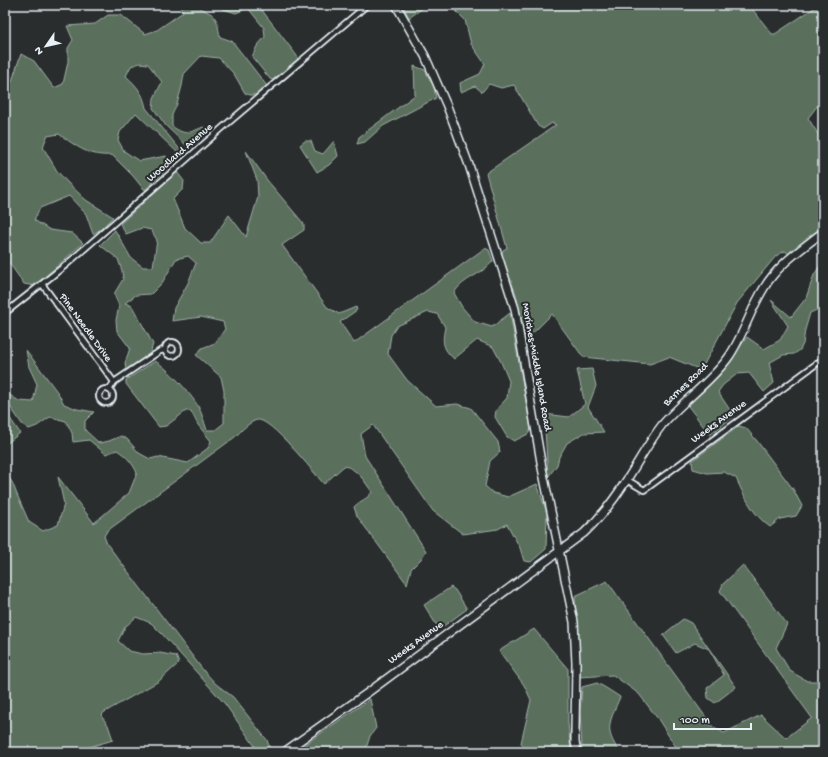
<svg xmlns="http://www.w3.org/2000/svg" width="828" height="757" font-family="'Gochi Hand',sans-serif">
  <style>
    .green { fill: #5a6f5b; stroke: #a1b0aa }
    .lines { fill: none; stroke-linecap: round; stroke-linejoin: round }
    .street-casing { stroke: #e8f1f8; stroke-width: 8 }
    .secondary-casing { stroke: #e8f1f8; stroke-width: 10 }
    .street { stroke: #2a2d2e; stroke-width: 4.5 }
    .secondary { stroke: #2a2d2e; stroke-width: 7 }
    .labels { text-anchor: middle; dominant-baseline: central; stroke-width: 4; stroke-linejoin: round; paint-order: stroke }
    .street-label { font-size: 11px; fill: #e8f1f8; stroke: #2a2d2e }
  </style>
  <rect width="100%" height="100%" fill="#2a2d2e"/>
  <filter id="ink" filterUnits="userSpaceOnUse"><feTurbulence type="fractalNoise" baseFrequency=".025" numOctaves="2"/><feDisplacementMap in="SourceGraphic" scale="8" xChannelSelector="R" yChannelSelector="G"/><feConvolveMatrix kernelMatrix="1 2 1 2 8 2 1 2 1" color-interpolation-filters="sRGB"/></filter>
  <g filter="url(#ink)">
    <path class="green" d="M180,5H197C200,9 204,10 208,12C218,16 218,27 220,37L232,41L267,86L256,95H250L245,93L234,74L219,58L201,56L184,74L182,86L177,104L172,115V126C185,136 189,133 203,127L210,132L189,148L166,126L153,108L154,98L162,82L148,64L140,63L131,66L126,76C137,86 143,93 146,108L182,152L179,154L136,113L120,132L118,140L124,151L139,161L166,156L169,167L145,190L141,186L133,176L112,155C89,157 76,146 59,134L47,136L43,147L57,171L67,182L86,200L113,217L101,229L93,234L86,214L69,196L40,208L34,220L50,230L72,233L83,243L35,286L24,284L5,257V93L12,81L21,54L34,61L54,88L63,84L68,62V48L73,40L67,26L95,24L108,15H121L145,34L157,30L183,12Z
      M221,5H258L297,56L298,60L273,80L270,79L252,57L257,46L265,37L264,28L248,8L236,13L223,9Z
      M403,5H427L409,18Z
      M450,5H749L772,34H775L814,8V5H823V106L818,105L808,118L823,142V226L789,254L785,251L776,256L737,303L701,370L669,357L650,364L583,357L552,314L528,338H525L516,294L501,256L503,250L507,248L486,173L556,125L552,123L543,129L538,126L514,85L501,88L489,84L482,92L475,86L461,92L460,83L480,74L485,64L471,44L465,20Z
      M414,66L425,70L434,87L436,98L383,126L365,142L357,144L359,137L415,95Z
      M305,141H311L315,151L323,154L334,141L338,156L329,165L317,172L300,145Z
      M246,151L267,180L304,224V230L282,245L327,307L339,314L356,307L357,310L340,322L354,343L485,248L489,250L493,261C482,275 463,278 454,293L462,307L475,322L492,327L510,313L531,430L528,434L514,441L507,437L495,417L496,410L507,398L509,381L501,362L493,347L477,340L454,359C442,348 442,342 445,327L437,314L428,312L397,326L391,335L388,354L407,380L436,406L457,404L471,408L498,442L500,452L490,461L485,486L493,493L508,497L537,484L547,513L546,549L531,562L524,561L520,548L507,524L498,529L463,534L433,511L373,425L361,434L365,456L426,551L421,559L411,569L407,584L357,516L354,507C360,500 367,500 372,492C365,482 357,468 344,466L324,484C314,473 270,417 257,420C249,422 241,431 235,437L107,531L104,536L107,544L203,670L216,684L233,697L267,740L270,749L267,752H259L225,704L163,635L151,623L136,617L125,627L118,641L129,651L143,654L160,653L176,656L179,663L159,681L103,713L102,717L108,725L113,740L89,747L92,752H11L5,744V531L7,530L9,507L5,500V473L12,482L18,497L29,522L43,531L58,525L64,504L58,477L94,523L129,493L137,473C133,463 126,456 117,450L106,454L89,440L73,442L72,433L66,421L50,417L37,426L29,429L22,424L5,399V392L19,401L33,402L37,384L29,367L26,350L58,393L64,404L77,409L94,412L85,421V430L99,443L109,441L121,436L127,439L139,453L150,459L158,457L188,463L208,448L211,441L198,425L191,411H186L166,426L159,427L126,384V380L155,361C168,368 190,393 198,406C202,413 204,422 207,430H215L224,423V391L221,377L196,355L202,348L215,343L225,329L223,322L201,317L172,321L174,308L188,283L196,263L188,256L176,259L162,283L151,294L136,295L125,303L132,306L153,344L150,354L126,370L125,363L130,348L117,331L116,320L119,306L114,294L123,279L122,271L118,259L100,245L115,230L131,258L143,267H153L157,240L151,230L142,228L126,234L120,224L177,172L184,181L183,189L173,199L185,228L201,243H210L229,215L246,237L258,197L257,180Z
      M823,261V288L819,290L823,297V307L810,313L805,330L803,344L800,350L794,354L783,355L769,363L774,383L764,392L749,373L737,374L723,385L718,392L734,416L710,435L688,406L720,375L747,337L764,349L780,340L788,326L771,300L791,317L806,298L814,275Z
      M592,369L596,386L588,407L604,432L584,433L567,443L559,457L557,465L548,477L544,414L569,417L585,404L577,370Z
      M5,411L20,433L5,445Z
      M739,426L746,428L757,441L793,489L802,506L796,516L780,519L770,527C753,515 744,496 736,478L724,472L707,473L693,469L692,461Z
      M743,565L787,624L776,648L790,671L807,681H819L823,683V752H679L658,719L639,694L613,675L579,677L575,596L607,581L713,727L724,733L761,715L786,738L812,718L720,591L723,584Z
      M451,587L455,590L467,609L441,628L437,626L424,605Z
      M683,619L691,623L736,687L715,703L708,698L707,688L724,675L709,649L695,643L676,653L663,635Z
      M534,629L568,669V723L571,752H527L521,743L531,700L524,685L499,651Z
      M597,683L606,688L620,697C610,721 603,730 620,752H583L582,748L580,711L582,687Z
      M370,699L376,728L370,736L365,752H294Z"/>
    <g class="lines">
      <g class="street-casing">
        <path id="street" d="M42,284L114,382
          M5,313L67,264L228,123L367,5
          M165 349a7 7 0 1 1 14 0a7 7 0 1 1-14 0Z
          M99 396a7 7 0 1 1 14 0a7 7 0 1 1-14 0Z
          M109,390L114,382L160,351L164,350
          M627,480L644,490L647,488L823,359"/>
      </g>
      <g class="secondary-casing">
        <path id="secondary" d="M396,5L425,56L447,106L469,165L515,309L542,468L574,622L576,663L575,729V742L577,752
          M284,752L370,691L584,533C600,518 614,500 626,481C638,463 648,443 662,425C682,401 709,384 728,358C743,337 750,310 764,288C778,264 802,249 823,232"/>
      </g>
      <use href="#street" class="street"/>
      <use href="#secondary" class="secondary"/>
    </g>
  </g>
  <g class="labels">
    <g class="street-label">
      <text transform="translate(180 153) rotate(-41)">Woodland Avenue</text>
      <text transform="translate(85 328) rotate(54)">Pine Needle Drive</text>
      <text transform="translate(536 367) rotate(80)">Moriches-Middle Island Road</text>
      <text transform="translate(686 385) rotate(-44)">Barnes Road</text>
      <text transform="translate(719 422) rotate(-36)">Weeks Avenue</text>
      <text transform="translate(416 643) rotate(-36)">Weeks Avenue</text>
    </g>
  </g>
  <rect width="828" height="757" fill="none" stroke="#2a2d2e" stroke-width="20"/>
  <rect x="10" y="10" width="808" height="737" fill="none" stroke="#e8f1f8" stroke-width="1.5" filter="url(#ink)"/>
  <g transform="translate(46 46) rotate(236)" stroke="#2a2d2e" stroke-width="3" paint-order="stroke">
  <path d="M0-3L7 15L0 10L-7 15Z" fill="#e8f1f8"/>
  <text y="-6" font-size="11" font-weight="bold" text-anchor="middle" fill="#e8f1f8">N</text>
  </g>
  <path d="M674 723v6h77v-6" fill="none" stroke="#e8f1f8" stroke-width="2"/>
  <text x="680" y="723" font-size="12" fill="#e8f1f8" stroke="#2a2d2e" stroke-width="3" paint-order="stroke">100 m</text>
</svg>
